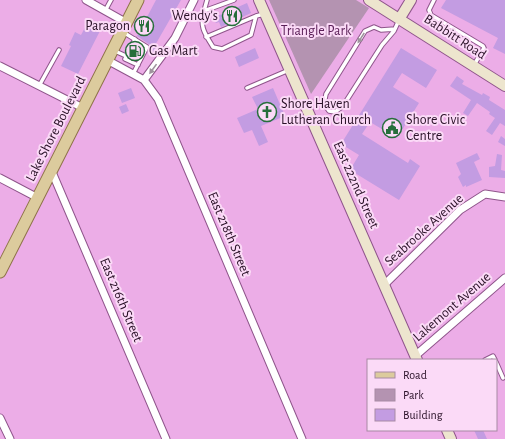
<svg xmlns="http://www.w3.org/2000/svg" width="505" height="439" font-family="'Alegreya Sans',sans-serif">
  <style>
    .green { fill: #b493b1 }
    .building { fill: #c39ce2 }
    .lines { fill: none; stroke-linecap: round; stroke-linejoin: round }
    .lane-casing { stroke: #8f558b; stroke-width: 5.5 }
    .street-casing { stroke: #8f558b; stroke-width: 9 }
    .secondary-casing { stroke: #8f558b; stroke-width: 12 }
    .primary-casing { stroke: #8e7349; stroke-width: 13 }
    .lane { stroke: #fff; stroke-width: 3.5 }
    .street { stroke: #fff; stroke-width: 7 }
    .secondary { stroke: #ede5ce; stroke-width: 10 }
    .primary { stroke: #dccb9d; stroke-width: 11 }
    .oneway { fill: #9f949e }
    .labels { text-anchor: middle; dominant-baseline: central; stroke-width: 4; stroke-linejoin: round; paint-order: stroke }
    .poi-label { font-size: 14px; fill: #291127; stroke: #fbdaf7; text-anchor: start }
    .park-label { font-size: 14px; fill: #5a1e57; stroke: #fbdaf7 }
    .street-label { font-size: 14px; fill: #291127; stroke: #fbdaf7 }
  </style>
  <rect width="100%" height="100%" fill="#ecade7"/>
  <path class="green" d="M269,0H356L369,8L311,94Z"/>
  <path class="building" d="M156,0H181L154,47L159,50L154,57L147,53L150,45L137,36Z
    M446,0H505V54L493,48L498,38L441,8Z
    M247,3L251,13L221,27L219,22L216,23L213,18Z
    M89,20L102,27L78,74L61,66L71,46L69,45L75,32L81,35Z
    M136,44L143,48L136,61L129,57Z
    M255,48L259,58L239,67L235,57Z
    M401,48L437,70L426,88L402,73L393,87L419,103L397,138L370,122L362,134L408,163L410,159L420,166L399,200L350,170L359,155L341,144Z
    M457,76L464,81L462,84L482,95L483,93L490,97L489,100L505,110V126L500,123L492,135L486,131L495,118L489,114L490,112L477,103L468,116L463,113L471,100L450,86Z
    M131,88L135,98L122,103L118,93Z
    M273,88L285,116L261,126L268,142L259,146L252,130L244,133L237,118L258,109L252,97Z
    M126,104L129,111L122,114L119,107Z
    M501,136L505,139V146L498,142Z
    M477,153L480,159L474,162L482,180L466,187V185L463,187L458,177L461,174L456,163Z
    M497,154L502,155L501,170L505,171V178L489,177V167L495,166Z
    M474,430H483L487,439H478Z"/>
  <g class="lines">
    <g class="lane-casing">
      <path id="lane" d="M207,0L204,11L234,0
        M434,0L429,10L431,15L483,46L484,48L474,65
        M105,11L111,0
        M204,11C199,26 205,34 213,47L222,49L251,35L256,16L264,14
        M395,29L381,30L374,27L365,31L326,94L324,104L329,111L335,112L343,106L382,45L394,31L399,20
        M123,32L147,47L133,74
        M206,37L256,16
        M135,39L125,59L138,65
        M115,51L126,56
        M39,86L59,50
        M247,88L289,70
        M485,360L493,356L495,360
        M496,362L503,378"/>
    </g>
    <g class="street-casing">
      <path id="street" d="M86,0L127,23
        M107,60L144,80L158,99L302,439
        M0,66L83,108
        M144,80L175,38L194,0
        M52,172L166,439
        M0,178L38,198
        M384,285L460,210L485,194L505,197
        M415,356L505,278
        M0,418L10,439"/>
    </g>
    <g class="secondary-casing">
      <path id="secondary" d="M259,0L417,360
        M369,0L505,86
        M400,18L411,0
        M447,430L451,439"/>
    </g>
    <g class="primary-casing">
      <path id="primary" d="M0,272L138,0"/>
    </g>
    <use href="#lane" class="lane"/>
    <use href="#street" class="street"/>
    <use href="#secondary" class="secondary"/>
    <use href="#primary" class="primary"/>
  </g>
  <defs><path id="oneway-solid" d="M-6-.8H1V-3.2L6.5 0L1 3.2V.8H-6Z"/></defs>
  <g class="oneway">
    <use href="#oneway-solid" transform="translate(361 38) rotate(123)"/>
    <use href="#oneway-solid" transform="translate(153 69) rotate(126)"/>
  </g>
  <defs>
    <g id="restaurant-ring" transform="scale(1)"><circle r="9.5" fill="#fbdaf7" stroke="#276e3b" stroke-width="1.5"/><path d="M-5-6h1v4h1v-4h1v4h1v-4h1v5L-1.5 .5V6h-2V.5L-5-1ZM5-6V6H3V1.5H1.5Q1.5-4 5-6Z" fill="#276e3b"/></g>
    <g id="fuel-ring" transform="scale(1)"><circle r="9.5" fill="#fbdaf7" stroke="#276e3b" stroke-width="1.5"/><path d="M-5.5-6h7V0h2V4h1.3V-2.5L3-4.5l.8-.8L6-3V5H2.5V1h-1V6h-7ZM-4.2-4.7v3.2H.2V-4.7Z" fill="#276e3b"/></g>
    <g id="church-ring" transform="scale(1)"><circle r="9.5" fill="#fbdaf7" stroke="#276e3b" stroke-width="1.5"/><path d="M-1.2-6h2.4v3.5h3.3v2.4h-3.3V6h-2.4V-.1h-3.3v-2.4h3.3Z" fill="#276e3b"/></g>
    <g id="civic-ring" transform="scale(1)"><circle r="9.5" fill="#fbdaf7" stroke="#276e3b" stroke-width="1.5"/><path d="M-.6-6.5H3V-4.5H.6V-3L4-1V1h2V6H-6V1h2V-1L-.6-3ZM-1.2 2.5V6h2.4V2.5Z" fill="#276e3b"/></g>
  </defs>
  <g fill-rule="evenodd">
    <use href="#restaurant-ring" x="232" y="16"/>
    <use href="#restaurant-ring" x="144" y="26"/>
    <use href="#fuel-ring" x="135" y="51"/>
    <use href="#church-ring" x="267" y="112"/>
    <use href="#civic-ring" x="392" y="128"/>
  </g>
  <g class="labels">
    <g class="poi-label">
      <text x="218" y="16" text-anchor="end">Wendy's</text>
      <text x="130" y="26" text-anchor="end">Paragon</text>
      <text x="149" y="51">Gas Mart</text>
      <text x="281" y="104">Shore Haven<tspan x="281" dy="16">Lutheran Church</tspan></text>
      <text x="406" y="120">Shore Civic<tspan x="406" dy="16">Centre</tspan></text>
    </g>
    <g class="park-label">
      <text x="316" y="31">Triangle Park</text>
    </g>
    <g class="street-label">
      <text transform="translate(455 37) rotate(33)">Babbitt Road</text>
      <text transform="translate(56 129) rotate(-63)">Lake Shore Boulevard</text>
      <text transform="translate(356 185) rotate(66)">East 222nd Street</text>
      <text transform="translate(424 230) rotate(-42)">Seabrooke Avenue</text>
      <text transform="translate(229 234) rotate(67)">East 218th Street</text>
      <text transform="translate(121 300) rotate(67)">East 216th Street</text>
      <text transform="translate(452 307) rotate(-41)">Lakemont Avenue</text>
    </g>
  </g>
  <rect x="367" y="359" width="130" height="72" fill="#fbdaf7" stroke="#a78aa4"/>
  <rect x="375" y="372" width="20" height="6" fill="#dccb9d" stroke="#a78aa4"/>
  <text x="403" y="379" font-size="12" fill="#291127">Road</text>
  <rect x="375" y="389" width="20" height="12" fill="#b493b1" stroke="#a78aa4"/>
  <text x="403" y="399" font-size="12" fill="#291127">Park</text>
  <rect x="375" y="409" width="20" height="12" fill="#c39ce2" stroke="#a78aa4"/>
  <text x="403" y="419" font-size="12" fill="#291127">Building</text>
</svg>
